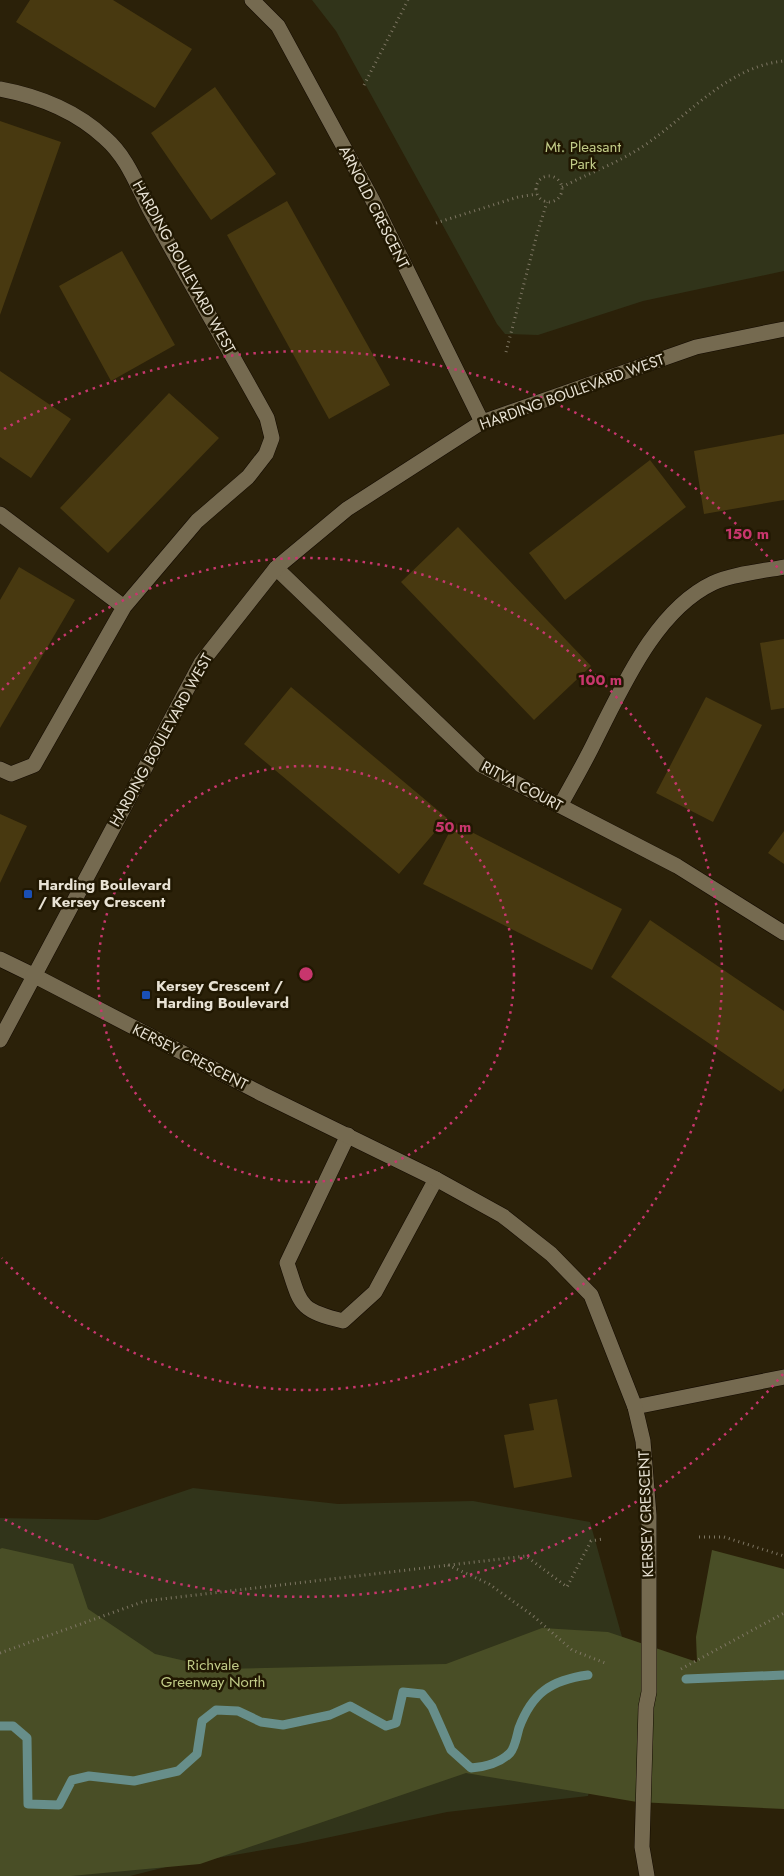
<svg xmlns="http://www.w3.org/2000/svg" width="784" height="1876" font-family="Jost,sans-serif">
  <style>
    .green { fill: #31341a }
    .forest { fill: #494e26 }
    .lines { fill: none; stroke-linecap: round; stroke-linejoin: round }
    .stream { stroke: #678e8a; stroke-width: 9 }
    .building { fill: #483910 }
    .street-casing { stroke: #130a00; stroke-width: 16 }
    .secondary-casing { stroke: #130a00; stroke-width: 16 }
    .path { stroke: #7e7663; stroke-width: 3; stroke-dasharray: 1 4; stroke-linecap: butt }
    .street { stroke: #756a50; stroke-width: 15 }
    .secondary { stroke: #756a50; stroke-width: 15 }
    .ring { fill: none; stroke: #c8366d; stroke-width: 2.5; stroke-dasharray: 2.5 5 }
    .transit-dot { fill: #1a4fb4; stroke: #211802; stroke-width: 2 }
    .labels { text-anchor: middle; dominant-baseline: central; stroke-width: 5; stroke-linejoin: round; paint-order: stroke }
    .park-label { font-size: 15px; fill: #c1cb87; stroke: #211802 }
    .street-label { font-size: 15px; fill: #e8e2d4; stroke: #211802 }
    .poi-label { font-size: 15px; font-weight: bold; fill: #e8e2d4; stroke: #211802; text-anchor: start }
    .centre { fill: #c8366d; stroke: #211802; stroke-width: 2.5 }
    .ring-label { font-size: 15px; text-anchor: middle; font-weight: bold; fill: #c8366d; stroke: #211802; stroke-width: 5; stroke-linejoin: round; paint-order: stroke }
  </style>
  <rect width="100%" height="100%" fill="#2b2109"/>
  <path class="green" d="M312,0H784V271L643,301L538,335L505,334L497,324L336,31Z
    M193,1488L338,1504L473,1501L590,1522L624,1644L588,1796L447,1812L298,1844L170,1866L130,1876H0V1518L98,1520Z"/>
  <path class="forest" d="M2,1548L73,1564L88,1609L155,1654L220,1669L446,1664L542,1628L608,1632L697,1662L696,1637L712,1550L784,1569V1809L637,1802L466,1773L200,1864L71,1876H0V1549Z"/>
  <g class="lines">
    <path class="stream" d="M686,1679L784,1675
      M0,1726H13L27,1738L28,1804L59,1805L72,1780L89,1776L134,1781L178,1771L197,1754L202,1721L216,1710L238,1711L261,1722L283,1725L330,1715L350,1706L386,1726L396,1723L403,1692L422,1694L432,1707L451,1750L471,1768C485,1767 499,1764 510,1753C515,1748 517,1735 519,1728C532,1693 551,1680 588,1675"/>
  </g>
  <path class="building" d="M30,0H113L192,49L155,108L16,22Z
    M215,87L276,174L211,220L151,133Z
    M0,121L61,142L0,315Z
    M287,201L390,385L329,419L227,235Z
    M122,251L175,345L111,381L59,286Z
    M0,371L71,419L31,478L0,457Z
    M169,393L219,438L108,553L60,508Z
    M784,434V500L704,514L694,451Z
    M650,460L686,507L565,600L529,553Z
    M458,527L591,666L534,720L401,582Z
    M19,567L75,600L0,728V600Z
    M784,639V708L771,710L760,643Z
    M291,687L447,818L399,874L244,744Z
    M706,697L762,725L713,822L656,793Z
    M0,814L27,826L0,883Z
    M454,823L622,909L592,970L423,884Z
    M784,831V864L768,853Z
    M650,920L784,1011V1088L781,1092L611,977Z
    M557,1399L572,1477L514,1488L504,1435L534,1430L529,1404Z"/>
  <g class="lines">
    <g class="street-casing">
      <path id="street" d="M0,89C38,96 76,111 105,138C128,158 137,186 151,212C189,281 229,349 267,418L272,438L266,454L248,477L197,521L124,607L34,765L11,774L0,769
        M0,514L124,607
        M276,568L481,765L677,866L784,933
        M560,806C572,784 585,762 596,739C623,686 656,610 713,583C732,574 763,571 784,567
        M0,959L33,975
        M348,1135L287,1263C301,1305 298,1310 343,1321L375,1292L436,1179
        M635,1407L784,1377"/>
    </g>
    <g class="secondary-casing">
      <path id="secondary" d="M252,0L278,26L372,199L482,422
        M33,975L262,1094L436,1179L503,1216L551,1254L591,1295L635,1407L643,1441L649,1515V1692L646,1707L642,1847L647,1876
        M0,1040L201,663L276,568L347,509L482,422L696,347L784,329"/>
    </g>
    <path class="path" d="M364,85L408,0
      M536 189a13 13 0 1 1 26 0a13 13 0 1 1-26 0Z
      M562,187C585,175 610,166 632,153C682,125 722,67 784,61
      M436,223L518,197L537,194
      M506,352L537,234L547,202
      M699,1537H724L784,1556
      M448,1565L489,1584L532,1615L572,1650L605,1663
      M0,1653L145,1601L526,1556L567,1587L591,1541L603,1539
      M681,1669L784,1613"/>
    <use href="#street" class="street"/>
    <use href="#secondary" class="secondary"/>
  </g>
  <g class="ring">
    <circle cx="306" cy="974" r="208"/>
    <path d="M2 690A416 416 0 1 1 2 1258"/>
    <path d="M783 1374A623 623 0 0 1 4 1519M4 429A623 623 0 0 1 783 574"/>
  </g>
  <g class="transit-dot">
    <rect x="23" y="889" width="10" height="10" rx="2.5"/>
    <rect x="141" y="990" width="10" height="10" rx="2.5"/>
  </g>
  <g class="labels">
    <g class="park-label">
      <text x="583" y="147">Mt. Pleasant<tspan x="583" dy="17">Park</tspan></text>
      <text x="213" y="1665">Richvale<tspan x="213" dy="17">Greenway North</tspan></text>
    </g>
    <g class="street-label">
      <text transform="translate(374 207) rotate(63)">ARNOLD CRESCENT</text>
      <text transform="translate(184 267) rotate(61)">HARDING BOULEVARD WEST</text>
      <text transform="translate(572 392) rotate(-20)">HARDING BOULEVARD WEST</text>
      <text transform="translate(161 740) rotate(-61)">HARDING BOULEVARD WEST</text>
      <text transform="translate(522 786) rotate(28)">RITVA COURT</text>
      <text transform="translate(190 1057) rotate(27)">KERSEY CRESCENT</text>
      <text transform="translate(646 1514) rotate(-92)">KERSEY CRESCENT</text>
    </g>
    <g class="poi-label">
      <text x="38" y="885">Harding Boulevard<tspan x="38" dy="17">/ Kersey Crescent</tspan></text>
      <text x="156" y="986">Kersey Crescent /<tspan x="156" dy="17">Harding Boulevard</tspan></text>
    </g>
  </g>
  <circle cx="306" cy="974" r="8" class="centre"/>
  <g class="ring-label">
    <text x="747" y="539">150 m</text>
    <text x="600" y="685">100 m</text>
    <text x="453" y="832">50 m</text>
  </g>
</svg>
